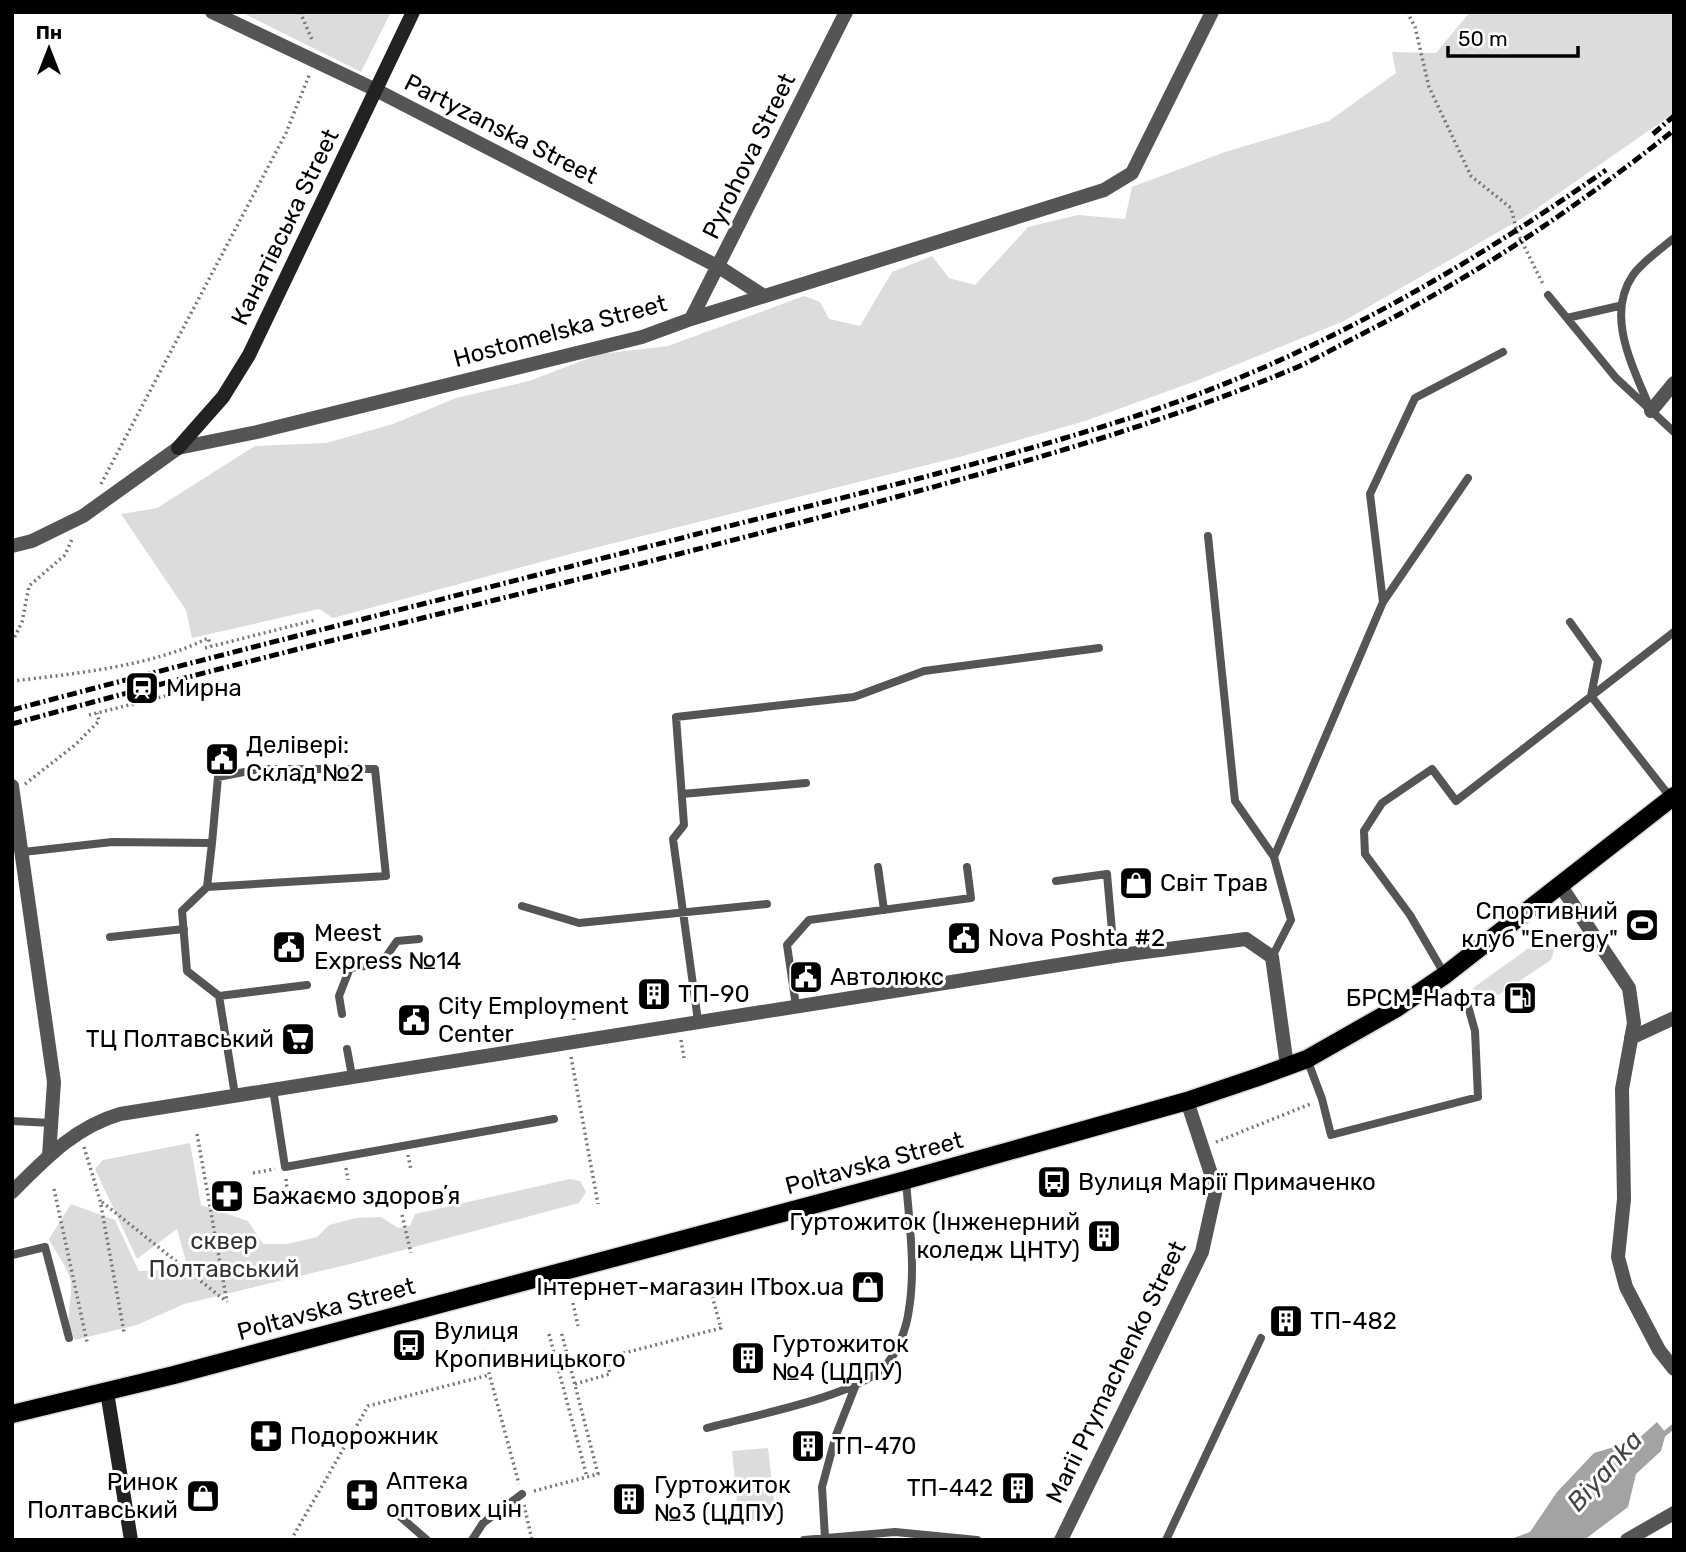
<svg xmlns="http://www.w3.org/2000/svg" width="1686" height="1552" font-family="Rubik,sans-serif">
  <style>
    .green { fill: #dcdcdc }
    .water { fill: #a3a3a3 }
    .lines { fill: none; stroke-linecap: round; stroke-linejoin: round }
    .stream { stroke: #a3a3a3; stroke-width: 5 }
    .primary-casing { stroke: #dbdbdb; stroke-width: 21 }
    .path { stroke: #777; stroke-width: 3.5; stroke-dasharray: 2 3.5; stroke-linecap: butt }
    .lane { stroke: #555; stroke-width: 8 }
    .street { stroke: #555; stroke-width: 14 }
    .secondary { stroke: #222; stroke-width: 14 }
    .primary { stroke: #000; stroke-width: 18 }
    .rail { stroke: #000; stroke-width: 5; stroke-dasharray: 10 3.5 2 3.5; stroke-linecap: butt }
    .labels { text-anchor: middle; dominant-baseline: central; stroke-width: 6; stroke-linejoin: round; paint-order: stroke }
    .street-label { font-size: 24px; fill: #000; stroke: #fff }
    .poi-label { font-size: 24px; fill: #000; stroke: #fff; text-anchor: start }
    .park-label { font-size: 24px; fill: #333; stroke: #fff }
    .water-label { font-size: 26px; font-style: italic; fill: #444; stroke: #fff }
  </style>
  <rect width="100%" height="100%" fill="#fff"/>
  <path class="green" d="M241,12H391L361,72Z
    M1470,12H1674V113L1526,216L1344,321L1196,381L1085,421L963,456L578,552L333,618L319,609L192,638L186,610L121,514L157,508L255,446L326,443L393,424L456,398L529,381L600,354L668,346L804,296L820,302L829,319L860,326L892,272L932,256L949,278L975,285L1028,227L1078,215L1125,219L1132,187L1225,152L1329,121L1396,73L1392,52L1436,53Z
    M1544,937L1554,951L1551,960L1498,995L1481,996L1473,988Z
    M190,1143L201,1205L248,1221L263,1244H287L317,1237L329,1225L356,1218L381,1217L398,1228L410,1226L415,1214L570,1179L580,1181L586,1192L579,1203L354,1263L184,1304L137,1325L75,1340C63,1319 72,1305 71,1285C71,1272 55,1251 49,1239L71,1204L115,1220L139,1271L188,1269L177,1229L137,1259L95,1169L103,1160Z
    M768,1448L776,1518L739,1522L732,1451Z"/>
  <path class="water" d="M1657,1422L1666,1433L1661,1451L1636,1474L1628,1507L1584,1540H1508L1530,1532L1557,1492L1594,1453L1637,1440Z"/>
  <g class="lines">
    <path class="stream" d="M1663,1435L1674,1426"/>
    <g class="primary-casing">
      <path id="primary" d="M12,1414L174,1375L906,1180L1187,1101L1258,1077L1307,1059L1395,1009L1445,975L1674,796"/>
    </g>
    <path class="path" d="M300,12L313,42
      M1407,12L1415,27L1429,87L1471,176L1511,208L1517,232L1544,286
      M101,484L286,133L310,73
      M12,642L22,622L29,586L65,555L73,537
      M205,648L315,620
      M12,681C73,674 154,666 208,638L211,646
      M89,715L201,687
      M25,784L75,745L99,721L97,713
      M573,1013L574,1020
      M681,1040L684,1058
      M571,1057L598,1204
      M197,1134L227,1302
      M1216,1142L1313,1103
      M84,1147L100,1200L124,1332
      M408,1155L411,1170
      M346,1168L348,1180
      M253,1173L275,1169
      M286,1179L288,1198
      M54,1189L87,1342
      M102,1202L227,1302
      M402,1215L411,1253
      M573,1303L578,1326
      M549,1334L587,1477
      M483,1351L519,1484
      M570,1367L721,1328L711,1292
      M575,1384L610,1374L606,1358
      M534,1491L598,1474L561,1331
      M524,1505L532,1540
      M291,1540L368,1406L489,1375"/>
    <path class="lane" d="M1548,295L1616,378L1674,432
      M1567,318L1619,306
      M1651,411C1635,370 1604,317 1633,275C1643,261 1661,249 1674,238
      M1208,536L1235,801L1274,857L1291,920L1272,957
      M1383,602L1370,494L1415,398L1503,352
      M1570,622L1598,661L1591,696L1671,798
      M682,794L806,783
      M212,843L218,777L260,769H375L386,876L207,887L182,911L187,971L219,996L235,1095
      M23,852L112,842L212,843L207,887
      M1274,857L1383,602L1468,478
      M878,867L884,910
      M1056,881L1107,874L1112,931L1121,955
      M522,906L579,923L767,904
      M110,937L184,929
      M1445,975L1410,915L1365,854L1364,831L1382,803L1432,769L1456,801L1674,632
      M219,996L307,985
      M796,1006L787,945L809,920L971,898L967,867
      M342,1014L339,996L350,968L381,964L397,941L419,939
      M698,1021L673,839L684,825L676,717L854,697L924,671L1099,648
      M347,1049L352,1076
      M1307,1059L1322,1099L1331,1135L1478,1097L1475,1031L1468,1006
      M273,1089L285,1167L554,1119
      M12,1121L52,1123
      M12,1255L45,1247L69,1338
      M707,1428C751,1416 852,1397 883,1368C897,1355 907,1327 909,1309C916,1267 909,1222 906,1180
      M396,1513L427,1540
      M825,1538L822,1487L836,1435L855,1387
      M472,1540L483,1523L522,1494
      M804,1540L895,1532L977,1540
      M1166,1540L1261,1338"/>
    <path class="street" d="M212,12L376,90L719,267L764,296
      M691,319L846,12
      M1651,411L1674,383
      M12,546L32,541L83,516L178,448L257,432L642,337L691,319L1104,190L1132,173L1212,12
      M12,786L54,1082L49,1156
      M1560,885L1629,988L1634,1023L1622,1089L1624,1199L1618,1257L1626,1287L1659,1350L1674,1369
      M1631,1038L1674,1018
      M12,1192C45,1159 75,1127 120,1114L1121,955L1246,939L1272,957L1287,1066
      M1061,1540L1202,1252L1216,1189L1187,1101
      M1627,1540L1674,1513"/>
    <path class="secondary" d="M178,448L223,397L249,355L413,12
      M107,1392L131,1540"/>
    <use href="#primary" class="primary"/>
    <path class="rail" d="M1653,134L1674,116
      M12,710C240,649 469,593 697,534C848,496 1000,461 1148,412C1313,357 1465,269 1606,170
      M12,724C277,651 545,590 810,520C971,477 1134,435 1288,371C1313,361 1336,347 1360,335C1472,278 1575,209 1674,130"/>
  </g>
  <defs>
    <g id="station-square" transform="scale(1.75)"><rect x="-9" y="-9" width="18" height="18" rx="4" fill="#000" stroke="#fff"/><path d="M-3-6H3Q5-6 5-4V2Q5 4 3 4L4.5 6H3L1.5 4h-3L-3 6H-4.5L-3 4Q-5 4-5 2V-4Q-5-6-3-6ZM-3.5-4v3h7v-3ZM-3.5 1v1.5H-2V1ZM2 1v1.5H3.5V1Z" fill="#fff"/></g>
    <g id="civic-square" transform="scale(1.75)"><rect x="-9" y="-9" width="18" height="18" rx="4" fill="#000" stroke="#fff"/><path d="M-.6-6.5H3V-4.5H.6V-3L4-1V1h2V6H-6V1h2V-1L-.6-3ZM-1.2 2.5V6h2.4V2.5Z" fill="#fff"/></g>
    <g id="shop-square" transform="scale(1.75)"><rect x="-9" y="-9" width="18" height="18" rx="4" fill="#000" stroke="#fff"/><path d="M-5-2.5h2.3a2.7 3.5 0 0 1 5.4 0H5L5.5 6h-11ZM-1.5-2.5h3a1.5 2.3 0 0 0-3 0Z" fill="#fff"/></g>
    <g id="stadium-square" transform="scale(1.75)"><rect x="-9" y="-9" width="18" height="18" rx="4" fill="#000" stroke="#fff"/><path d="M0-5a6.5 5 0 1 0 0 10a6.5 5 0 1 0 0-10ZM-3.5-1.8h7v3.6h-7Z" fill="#fff"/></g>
    <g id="building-square" transform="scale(1.75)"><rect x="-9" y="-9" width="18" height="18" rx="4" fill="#000" stroke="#fff"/><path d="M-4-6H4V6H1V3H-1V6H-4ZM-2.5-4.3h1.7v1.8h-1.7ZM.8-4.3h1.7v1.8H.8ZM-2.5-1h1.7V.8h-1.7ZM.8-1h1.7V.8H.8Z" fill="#fff"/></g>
    <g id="fuel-square" transform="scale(1.75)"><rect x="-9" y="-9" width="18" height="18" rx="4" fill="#000" stroke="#fff"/><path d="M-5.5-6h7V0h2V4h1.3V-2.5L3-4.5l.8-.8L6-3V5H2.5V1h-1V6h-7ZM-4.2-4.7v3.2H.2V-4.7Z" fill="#fff"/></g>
    <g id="supermarket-square" transform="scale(1.75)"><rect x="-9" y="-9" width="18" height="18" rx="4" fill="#000" stroke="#fff"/><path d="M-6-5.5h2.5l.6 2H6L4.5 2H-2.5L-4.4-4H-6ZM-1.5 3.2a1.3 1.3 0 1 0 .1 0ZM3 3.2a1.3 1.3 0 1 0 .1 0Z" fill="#fff"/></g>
    <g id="bus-square" transform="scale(1.75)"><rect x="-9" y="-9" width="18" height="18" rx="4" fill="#000" stroke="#fff"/><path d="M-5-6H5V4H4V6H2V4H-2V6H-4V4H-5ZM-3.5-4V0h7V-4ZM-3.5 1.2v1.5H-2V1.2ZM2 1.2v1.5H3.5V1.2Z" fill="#fff"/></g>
    <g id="pharmacy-square" transform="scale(1.75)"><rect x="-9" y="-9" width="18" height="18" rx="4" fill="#000" stroke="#fff"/><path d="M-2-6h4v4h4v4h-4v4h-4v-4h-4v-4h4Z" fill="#fff"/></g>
  </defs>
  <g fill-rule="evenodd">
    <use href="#station-square" x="142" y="688"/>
    <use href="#civic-square" x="222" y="759"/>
    <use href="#shop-square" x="1136" y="883"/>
    <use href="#stadium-square" x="1642" y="925"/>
    <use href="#civic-square" x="964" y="938"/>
    <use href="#civic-square" x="289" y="947"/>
    <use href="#civic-square" x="806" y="977"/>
    <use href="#building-square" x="654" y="994"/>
    <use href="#fuel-square" x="1520" y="998"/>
    <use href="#civic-square" x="414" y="1020"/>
    <use href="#supermarket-square" x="298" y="1039"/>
    <use href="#bus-square" x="1054" y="1182"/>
    <use href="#pharmacy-square" x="227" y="1196"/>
    <use href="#building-square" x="1104" y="1236"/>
    <use href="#shop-square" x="868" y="1287"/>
    <use href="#building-square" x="1286" y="1321"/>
    <use href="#bus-square" x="409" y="1345"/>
    <use href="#building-square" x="748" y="1358"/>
    <use href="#pharmacy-square" x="266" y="1436"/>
    <use href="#building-square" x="808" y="1446"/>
    <use href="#building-square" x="1018" y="1488"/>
    <use href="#pharmacy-square" x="362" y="1495"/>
    <use href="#shop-square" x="203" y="1496"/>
    <use href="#building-square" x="629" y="1499"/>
  </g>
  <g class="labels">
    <g class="street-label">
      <text transform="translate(501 129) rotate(27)">Partyzanska Street</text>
      <text transform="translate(749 156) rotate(-64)">Pyrohova Street</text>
      <text transform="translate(285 227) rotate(-64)">Канатівська Street</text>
      <text transform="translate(560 331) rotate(-15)">Hostomelska Street</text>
      <text transform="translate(874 1163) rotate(-15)">Poltavska Street</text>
      <text transform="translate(326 1309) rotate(-15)">Poltavska Street</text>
      <text transform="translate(1116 1372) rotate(-64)">Marii Prymachenko Street</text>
    </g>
    <g class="poi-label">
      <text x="166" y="688">Мирна</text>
      <text x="246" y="745">Делівері:<tspan x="246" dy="28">Склад №2</tspan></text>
      <text x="1160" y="883">Світ Трав</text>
      <text x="1618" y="911" text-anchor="end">Спортивний<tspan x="1618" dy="28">клуб "Energy"</tspan></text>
      <text x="314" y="933">Meest<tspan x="314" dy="28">Express №14</tspan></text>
      <text x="988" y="938">Nova Poshta #2</text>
      <text x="830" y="977">Автолюкс</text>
      <text x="678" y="994">ТП-90</text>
      <text x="1496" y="998" text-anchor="end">БРСМ-Нафта</text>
      <text x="438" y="1006">City Employment<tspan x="438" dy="28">Center</tspan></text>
      <text x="274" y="1039" text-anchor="end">ТЦ Полтавський</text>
      <text x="1078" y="1182">Вулиця Марії Примаченко</text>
      <text x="252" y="1196">Бажаємо здоровʼя</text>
      <text x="1080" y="1222" text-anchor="end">Гуртожиток (Інженерний<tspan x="1080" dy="28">коледж ЦНТУ)</tspan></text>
      <text x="844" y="1287" text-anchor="end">Інтернет-магазин ITbox.ua</text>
      <text x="1310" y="1321">ТП-482</text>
      <text x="434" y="1331">Вулиця<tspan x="434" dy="28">Кропивницького</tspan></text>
      <text x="772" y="1344">Гуртожиток<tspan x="772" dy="28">№4 (ЦДПУ)</tspan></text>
      <text x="290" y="1436">Подорожник</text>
      <text x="832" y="1446">ТП-470</text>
      <text x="386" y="1481">Аптека<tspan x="386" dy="28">оптових цін</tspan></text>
      <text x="178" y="1482" text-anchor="end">Ринок<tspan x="178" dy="28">Полтавський</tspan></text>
      <text x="654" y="1485">Гуртожиток<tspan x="654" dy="28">№3 (ЦДПУ)</tspan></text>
      <text x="993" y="1488" text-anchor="end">ТП-442</text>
    </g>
    <g class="park-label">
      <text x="224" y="1241">сквер<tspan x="224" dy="28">Полтавський</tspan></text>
    </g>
    <g class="water-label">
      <text transform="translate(1605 1471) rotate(-48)">Biyanka</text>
    </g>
  </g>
  <rect width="1686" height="1552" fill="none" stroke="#000000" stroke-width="28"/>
  <g transform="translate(49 49)" stroke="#ffffff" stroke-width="5" paint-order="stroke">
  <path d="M0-5L12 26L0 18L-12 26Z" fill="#000000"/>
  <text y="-10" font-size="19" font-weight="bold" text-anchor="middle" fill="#000000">Пн</text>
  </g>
  <path d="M1448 46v10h130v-10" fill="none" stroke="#000000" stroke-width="3.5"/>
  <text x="1458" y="46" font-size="21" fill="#000000" stroke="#ffffff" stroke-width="5" paint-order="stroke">50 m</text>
</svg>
